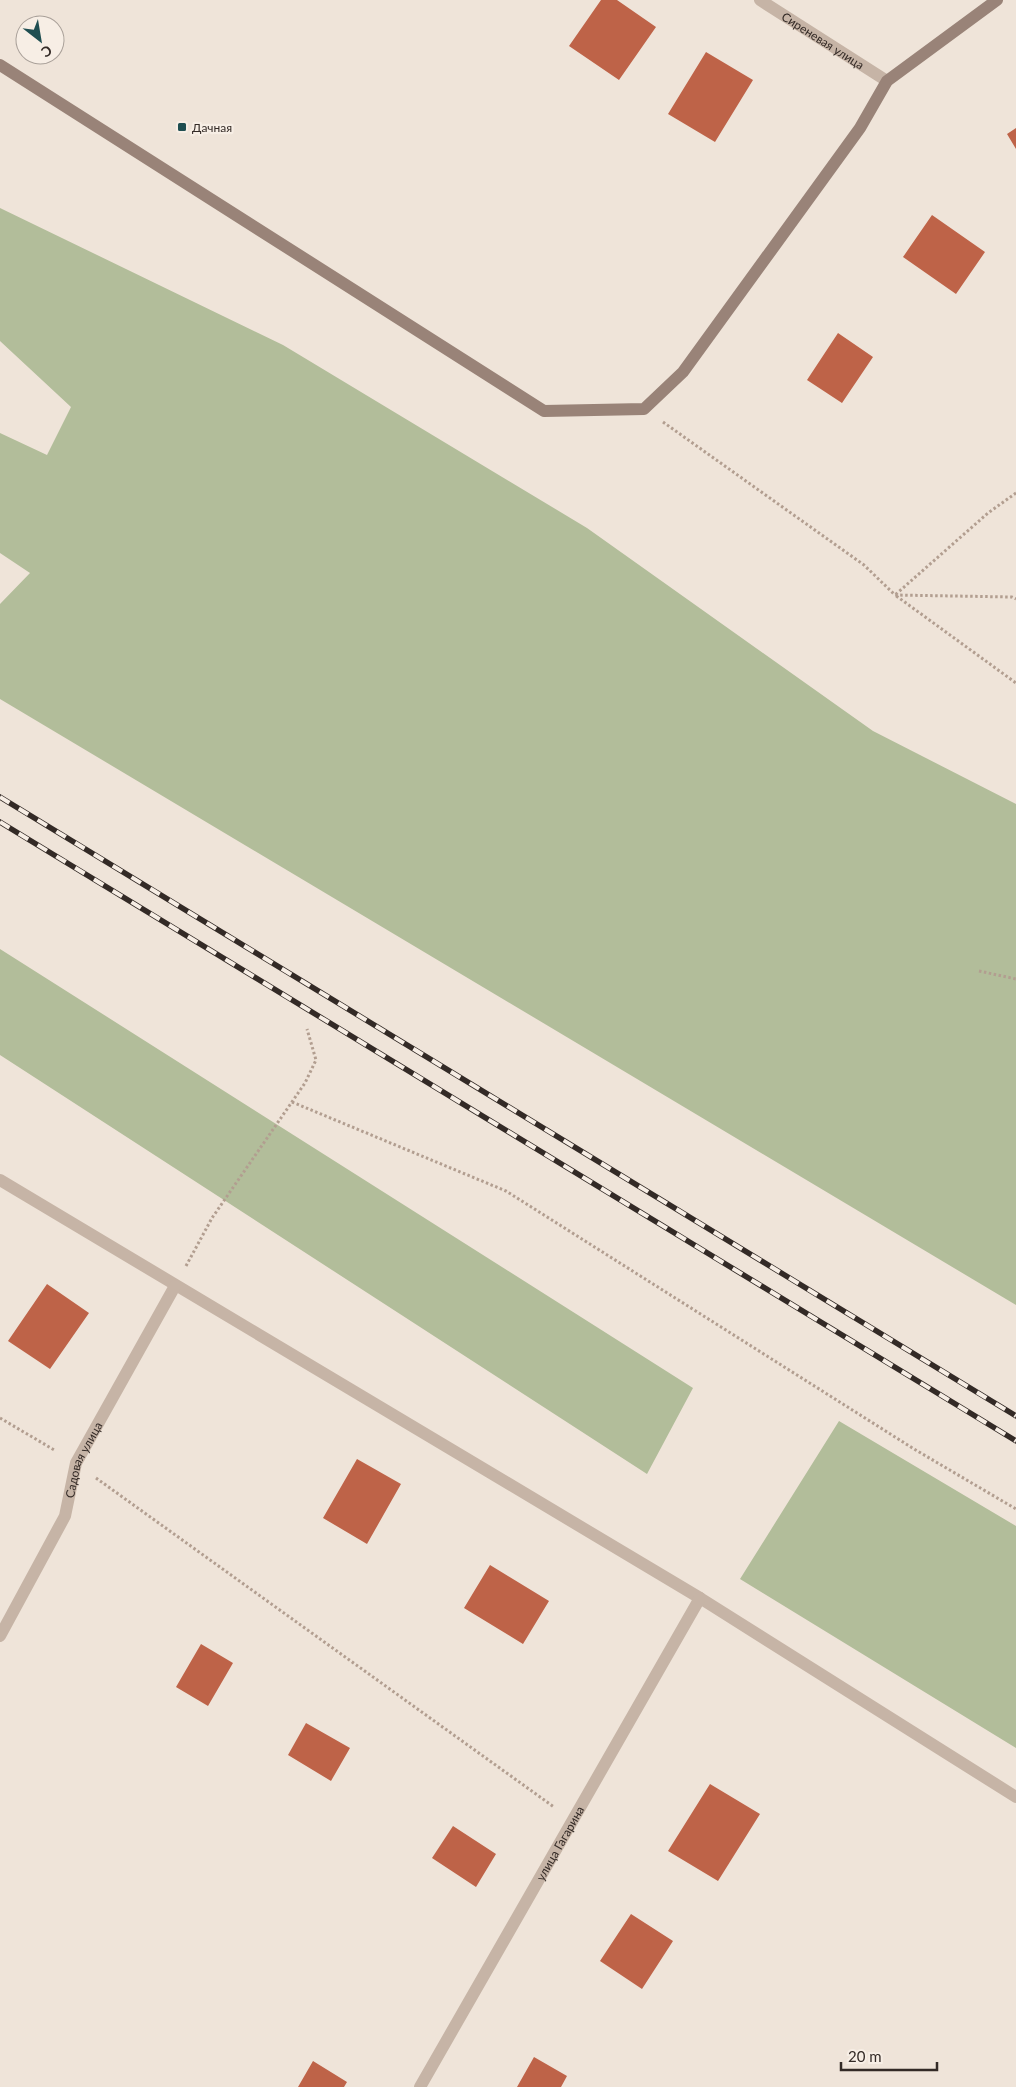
<svg xmlns="http://www.w3.org/2000/svg" width="1016" height="2087" font-family="Lato,sans-serif">
  <style>
    .green { fill: #b2bd9a }
    .building { fill: #be6348 }
    .lines { fill: none; stroke-linecap: round; stroke-linejoin: round }
    .path { stroke: #b29e90; stroke-width: 3; stroke-dasharray: 2.5 2.5; stroke-linecap: butt }
    .street { stroke: #c6b4a6; stroke-width: 12 }
    .secondary { stroke: #998378; stroke-width: 12 }
    .rail-casing { stroke: #332a26; stroke-width: 5.5 }
    .rail { stroke: #f7eee5; stroke-width: 4; stroke-dasharray: 11; stroke-linecap: butt }
    .poi-dot { fill: #1f4e51; stroke: #f7eee5; stroke-width: 2 }
    .labels { text-anchor: middle; dominant-baseline: central; stroke-width: 4.5; stroke-linejoin: round; paint-order: stroke }
    .street-label { font-size: 12px; fill: #332a26; stroke: #f7eee5 }
    .poi-label { font-size: 12px; fill: #332a26; stroke: #f7eee5; text-anchor: start }
  </style>
  <rect width="100%" height="100%" fill="#efe4d9"/>
  <path class="green" d="M0,208L283,345L587,528L873,731L1016,804V1305L0,699V604L30,573L0,553V433L47,455L71,407L0,341Z
    M0,949L693,1388L647,1474L0,1055Z
    M839,1421L1016,1526V1748L740,1579Z"/>
  <path class="building" d="M601,0H617L656,27L619,80L569,46Z
    M706,52L753,80L715,142L668,114Z
    M1016,128V149L1007,134Z
    M932,215L985,252L956,294L903,257Z
    M838,333L873,357L842,403L807,380Z
    M47,1284L89,1313L50,1369L8,1341Z
    M357,1459L401,1484L367,1544L323,1518Z
    M490,1565L549,1601L523,1644L464,1608Z
    M201,1644L233,1663L208,1706L176,1687Z
    M306,1723L350,1748L331,1781L288,1755Z
    M710,1784L760,1814L718,1881L668,1851Z
    M453,1826L496,1854L476,1887L432,1858Z
    M631,1914L673,1941L642,1989L600,1961Z
    M534,2057L567,2076L561,2087H517Z
    M313,2061L347,2082L344,2087H298Z"/>
  <g class="lines">
    <path class="path" d="M663,422L864,565L895,595L1012,597L1016,599
      M1016,493L988,513L895,595L1016,683
      M979,971L1016,979
      M292,1102L506,1191L914,1449L1016,1509
      M186,1266L212,1218L305,1083L316,1060L307,1029
      M0,1418L56,1451
      M96,1478L554,1807"/>
    <g class="street">
      <path id="s1" d="M760,0L887,81"/>
      <path d="M0,1180L700,1598L1016,1797"/>
      <path id="s2" d="M0,1636L65,1516L76,1463L175,1286"/>
      <path id="s3" d="M420,2087L700,1598"/>
    </g>
    <path class="secondary" d="M0,65L544,411L644,409L683,372L860,128L887,81L997,0"/>
    <g class="rail-casing">
      <path id="rail" d="M0,797L1016,1416
        M0,822L1016,1441"/>
    </g>
    <use href="#rail" class="rail"/>
  </g>
  <rect class="poi-dot" x="177" y="122" width="10" height="10" rx="2.5"/>
  <g class="labels">
    <g class="street-label">
      <text stroke="none"><textPath href="#s1" startOffset="75">Сиреневая улица</textPath></text>
      <text stroke="none"><textPath href="#s2" startOffset="196">Садовая улица</textPath></text>
      <text stroke="none"><textPath href="#s3" startOffset="281">улица Гагарина</textPath></text>
    </g>
    <g class="poi-label">
      <text x="192" y="127">Дачная</text>
    </g>
  </g>
  <g transform="translate(40 40) rotate(149)"><circle r="24" fill="#f7eee5" stroke="#a9a099"/>
  <path d="M0-4L9 19L0 12L-9 19Z" fill="#1f4e51"/>
  <text y="-8" font-size="14" font-weight="bold" text-anchor="middle" fill="#332a26">С</text>
  </g>
  <path d="M841 2062v8h96v-8" fill="none" stroke="#332a26" stroke-width="2.5"/>
  <text x="848" y="2062" font-size="15" fill="#332a26" stroke="#f7eee5" stroke-width="4" paint-order="stroke">20 m</text>
</svg>
